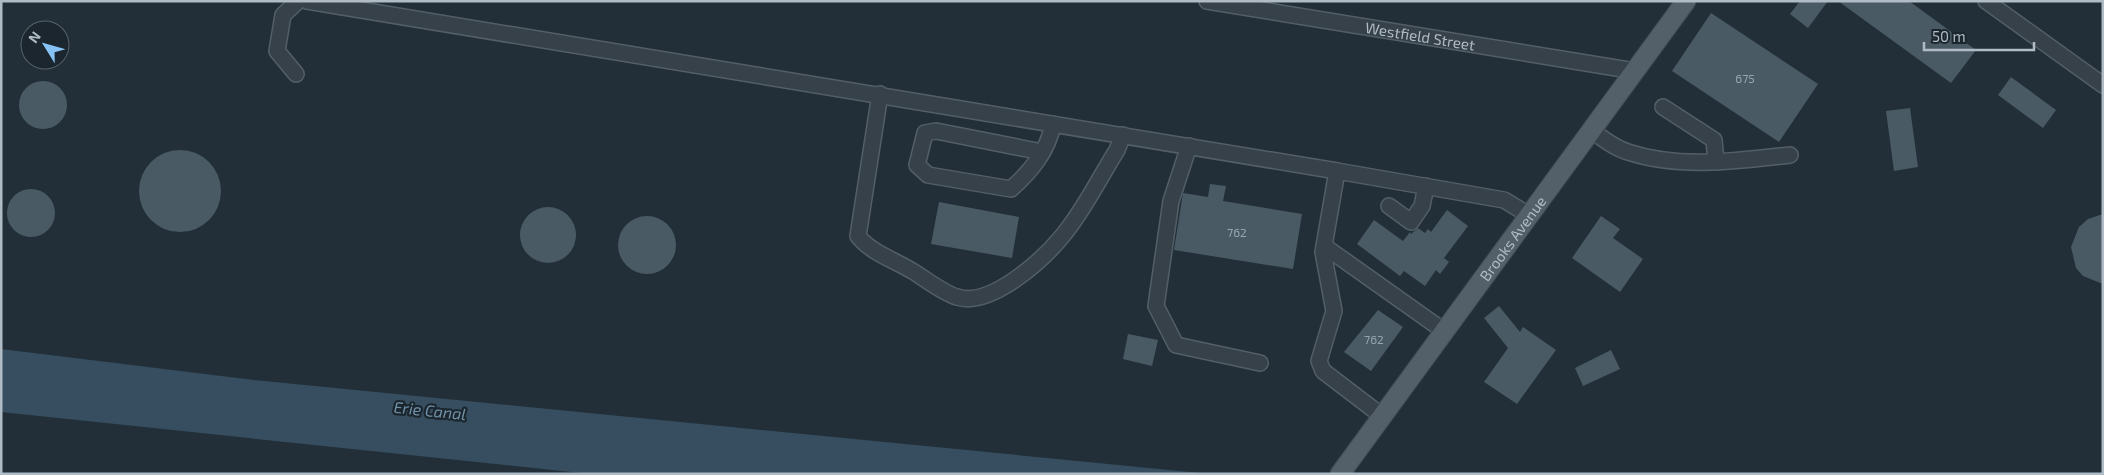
<svg xmlns="http://www.w3.org/2000/svg" width="2104" height="475" font-family="'Exo 2',sans-serif">
  <style>
    .water { fill: #364e5f }
    .building { fill: #4a5a65 }
    .lines { fill: none; stroke-linecap: round; stroke-linejoin: round }
    .minor-casing { stroke: #535f67; stroke-width: 18 }
    .major-casing { stroke: #3f4a52; stroke-width: 21 }
    .minor { stroke: #364149; stroke-width: 15 }
    .major { stroke: #536069; stroke-width: 19 }
    .labels { text-anchor: middle; dominant-baseline: central; stroke-width: 4.5; stroke-linejoin: round; paint-order: stroke }
    .number-label { font-size: 12px; fill: #96a4ad }
    .street-label { font-size: 15px; fill: #b0bcc5; stroke: #1b262e }
    .water-label { font-size: 16px; font-style: italic; fill: #7192a8; stroke: #1b262e }
  </style>
  <rect width="100%" height="100%" fill="#222f39"/>
  <path class="water" d="M1,349L254,380L1210,474H590L1,412Z"/>
  <path class="building" d="M1800,1H1828L1808,28L1790,14Z
    M1838,1H1909L1976,50L1951,83Z
    M1711,13L1818,84L1779,142L1672,71Z
    M2011,77L2056,110L2043,128L1998,95Z
    M19 105a24 24 0 1 1 48 0a24 24 0 1 1-48 0Z
    M1910,108L1918,167L1894,171L1886,111Z
    M139 191a41 41 0 1 1 82 0a41 41 0 1 1-82 0Z
    M1210,184L1226,186L1223,201L1302,214L1293,269L1174,250L1183,193L1208,197Z
    M7 213a24 24 0 1 1 48 0a24 24 0 1 1-48 0Z
    M939,202L1019,217L1012,258L931,244Z
    M520 235a28 28 0 1 1 56 0a28 28 0 1 1-56 0Z
    M1447,210L1468,226L1444,258L1449,262L1440,274L1436,270L1425,286L1404,271L1400,276L1357,244L1374,220L1403,241L1410,232L1411,234L1418,228L1425,233L1428,229L1431,232Z
    M2103,214V284L2083,276L2076,268L2071,247L2079,227L2088,219Z
    M1601,216L1620,229L1613,238L1643,259L1620,292L1572,258Z
    M618 245a29 29 0 1 1 58 0a29 29 0 1 1-58 0Z
    M1499,306L1520,332L1523,327L1556,350L1517,404L1484,382L1508,348L1484,318Z
    M1378,310L1403,327L1371,371L1344,352Z
    M1128,334L1158,340L1152,366L1123,359Z
    M1611,350L1620,369L1583,386L1575,368Z"/>
  <g class="lines">
    <g class="minor-casing">
      <g id="minor">
        <path d="M307,1L1337,171"/>
        <path id="s1" d="M1207,1L1635,71"/>
        <path d="M1986,1L2103,85"/>
        <path d="M296,74L277,51L283,15L298,1"/>
        <path d="M880,94L858,236C871,253 895,260 914,272C927,280 943,293 957,297C991,308 1044,259 1064,234C1084,210 1100,177 1117,150L1123,135"/>
        <path d="M1663,107L1714,140L1716,162"/>
        <path d="M1591,130C1602,138 1614,148 1628,152C1679,169 1737,161 1790,155"/>
        <path d="M1189,146L1171,201L1156,306L1176,345L1260,363"/>
        <path d="M1042,152L936,131L925,133L917,165L928,175L1011,189C1031,171 1048,151 1053,124"/>
        <path d="M1389,206L1411,222L1422,206L1426,186"/>
        <path d="M1324,246L1444,331"/>
        <path d="M1382,416L1323,371L1319,361L1334,311L1323,252L1337,171L1504,200L1529,215"/>
      </g>
    </g>
    <g class="major-casing">
      <g id="major">
        <path id="s2" d="M1340,474L1686,1"/>
      </g>
    </g>
    <use href="#minor" class="minor"/>
    <use href="#major" class="major"/>
  </g>
  <g class="labels">
    <g class="number-label">
      <text x="1745" y="78">675</text>
      <text x="1237" y="232">762</text>
      <text x="1374" y="339">762</text>
    </g>
    <g class="street-label">
      <text stroke="none"><textPath href="#s1" startOffset="216">Westfield Street</textPath></text>
      <text stroke="none"><textPath href="#s2" startOffset="292">Brooks Avenue</textPath></text>
    </g>
    <g class="water-label">
      <text transform="translate(430 410) rotate(6)">Erie Canal</text>
    </g>
  </g>
  <rect width="2104" height="475" fill="none" stroke="#b0bcc5" stroke-width="5"/>
  <g transform="translate(45 45) rotate(307)"><circle r="24" fill="#1b262e" stroke="#57626a"/>
  <path d="M0-4L9 19L0 12L-9 19Z" fill="#86c3f4"/>
  <text y="-8" font-size="14" font-weight="bold" text-anchor="middle" fill="#b0bcc5">N</text>
  </g>
  <path d="M1924 42v8h110v-8" fill="none" stroke="#b0bcc5" stroke-width="2.5"/>
  <text x="1932" y="42" font-size="15" fill="#b0bcc5" stroke="#1b262e" stroke-width="4" paint-order="stroke">50 m</text>
</svg>
